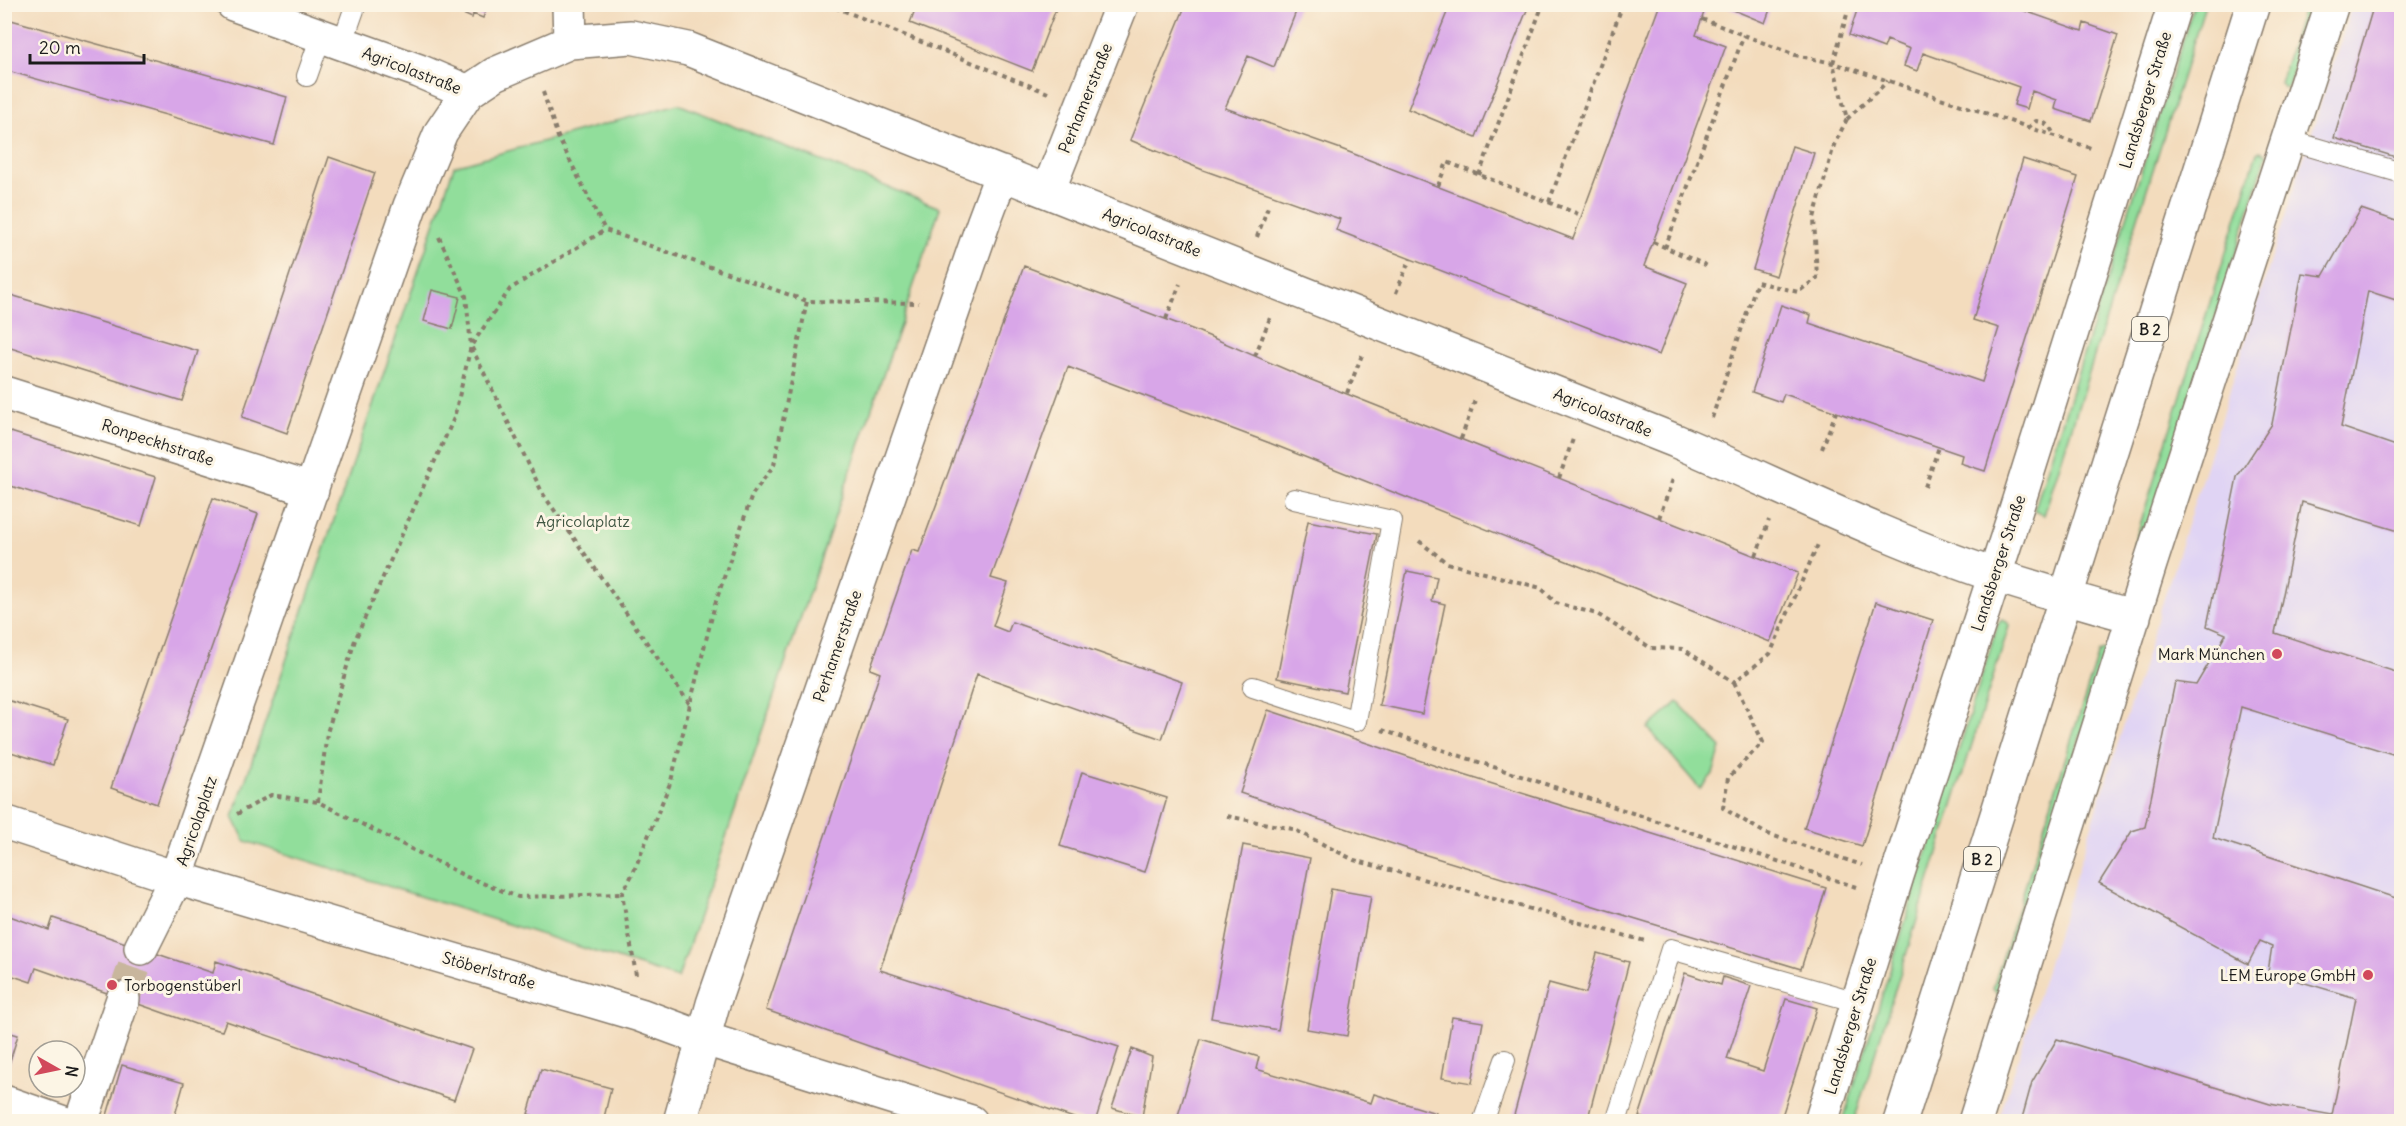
<svg xmlns="http://www.w3.org/2000/svg" width="2406" height="1126" font-family="Delius,sans-serif">
  <style>
    .built { fill: #e0d4f4 }
    .green { fill: #91de9b; stroke: #567d5c; stroke-width: 1.5 }
    .building { fill: #d8a6e8 }
    .lines { fill: none; stroke-linecap: round; stroke-linejoin: round }
    .street-tunnel { stroke: #c8b69d; stroke-width: 33; stroke-dasharray: 33 16; stroke-linecap: butt }
    .lane-casing { stroke: #887c6c; stroke-width: 22 }
    .street-casing { stroke: #887c6c; stroke-width: 36 }
    .primary-casing { stroke: #887c6c; stroke-width: 36 }
    .path { stroke: #887c6c; stroke-width: 4; stroke-dasharray: 4.5 4.5; stroke-linecap: butt }
    .lane { stroke: #fff; stroke-width: 20 }
    .street { stroke: #fff; stroke-width: 33 }
    .primary { stroke: #fff; stroke-width: 33 }
    .poi-dot { fill: #d1495b; stroke: #fcf5e5; stroke-width: 2 }
    .labels { text-anchor: middle; dominant-baseline: central; stroke-width: 6; stroke-linejoin: round; paint-order: stroke }
    .shield { fill: #fcf5e5; stroke: #5f5d58; stroke-width: 1.5 }
    .shield-label { font-size: 15px; font-weight: bold; fill: #1c1c1c }
    .street-label { font-size: 16px; fill: #1c1c1c; stroke: #fcf5e5 }
    .park-label { font-size: 16px; fill: #3f5642; stroke: #fcf5e5 }
    .poi-label { font-size: 16px; fill: #1c1c1c; stroke: #fcf5e5; text-anchor: end }
  </style>
  <rect width="100%" height="100%" fill="#fcf5e5"/>
  <filter id="ink" filterUnits="userSpaceOnUse"><feTurbulence type="fractalNoise" baseFrequency=".0167" numOctaves="2"/><feDisplacementMap in="SourceGraphic" scale="12" xChannelSelector="R" yChannelSelector="G"/><feConvolveMatrix kernelMatrix="1 2 1 2 8 2 1 2 1" color-interpolation-filters="sRGB"/></filter>
  <filter id="wash" filterUnits="userSpaceOnUse"><feTurbulence type="fractalNoise" baseFrequency=".008" numOctaves="4" result="noise"/><feDisplacementMap in="SourceGraphic" scale="24" xChannelSelector="R" yChannelSelector="G"/><feGaussianBlur stdDeviation="1.35" result="paint"/><feColorMatrix in="noise" values="0 0 0 0 0 0 0 0 0 0 0 0 0 0 0 0 0 1.4 0 .05"/><feComposite in="paint" operator="in"/></filter>
  <g filter="url(#wash)">
    <rect width="100%" height="100%" fill="#f3dcbd"/>
    <path class="built" d="M2352,5H2401V1121L1998,1122Z"/>
    <path class="green" d="M2194,5H2205L2044,515L2034,511Z
      M2304,5H2314L2288,87L2285,88L2280,83Z
      M678,104L940,208L678,978L245,841L233,817L454,166Z
      M2260,151L2267,154L2143,547L2134,544L2257,153Z
      M2002,620L2007,622L2009,626L1854,1121H1843L1998,624Z
      M2103,650L2107,652L1998,995L1993,988L2099,652Z
      M1678,702L1721,748L1713,774L1700,789L1648,728Z"/>
    <g id="blocks">
      <path class="building" d="M440,4H488L483,18L473,14L472,18Z
        M917,4H1045L1056,9L1032,71L910,23Z
        M1186,4H1299L1274,67L1248,56L1225,108L1341,149L1573,239L1660,4H1707L1696,35L1726,46L1644,266L1687,283L1659,355L1336,230L1340,219L1203,170L1130,140Z
        M1719,4H1772L1765,23Z
        M1859,4H2005L2082,31L2084,23L2118,35L2091,121L2055,109L2057,100L2032,91L2027,109L2014,105L2019,87L1923,53L1917,71L1904,66L1910,49L1887,40L1884,48L1849,35Z
        M2374,4H2402V159L2334,138Z
        M1450,5H1529L1476,137L1408,109Z
        M4,18L287,97L274,145L4,70Z
        M1792,146L1814,153L1776,276L1753,269Z
        M329,157L375,173L287,433L242,417Z
        M2023,159L2078,177L1985,471L1960,463L1962,455L1784,394L1781,402L1752,392L1781,305L1811,315L1809,323L1982,382L1999,328L1973,320Z
        M2361,209L2402,223V302L2368,291L2341,427L2402,448V532L2302,502L2275,633L2402,674V757L2241,707L2213,838L2402,900V1122H2021L2032,1082L2057,1039L2270,1104L2332,1115L2356,998L2268,972L2272,946L2260,941L2248,964L2099,883L2132,831L2145,827L2175,682L2196,685L2226,634L2207,626L2237,477L2272,424L2302,273L2323,276Z
        M1024,266L1197,331L1294,373L1798,573L1770,642L1267,442L1068,367L991,578L1008,583L993,626L1008,632L1012,622L1182,682L1162,739L977,674L880,970L1119,1047L1095,1122H1085L766,1010L880,673L870,669L912,550L919,552Z
        M432,290L460,297L452,329L424,321Z
        M4,293L198,351L182,401L4,346Z
        M4,430L156,477L141,526L4,484Z
        M213,498L258,514L157,804L111,788Z
        M1308,521L1377,534L1345,692L1277,678Z
        M1407,571L1437,577L1432,601L1445,604L1422,714L1379,705Z
        M1876,602L1933,620L1862,846L1804,828Z
        M4,699L68,719L53,765L4,750Z
        M1268,710L1451,771L1826,888L1801,969L1423,854L1240,793Z
        M1082,772L1167,798L1145,872L1060,846Z
        M1243,845L1310,858L1278,1030L1211,1018Z
        M1331,889L1371,896L1347,1036L1307,1029Z
        M4,914L49,930L53,918L213,973L216,961L472,1049L454,1100L226,1021L222,1031L195,1024L36,968L31,982L4,973Z
        M1597,953L1629,962L1587,1122H1524L1513,1119L1549,983L1586,993Z
        M1685,973L1721,985L1723,977L1751,986L1727,1059L1763,1071L1786,999L1817,1008L1780,1122H1692L1680,1118L1679,1122H1654L1639,1117Z
        M1452,1017L1483,1022L1472,1083L1442,1078Z
        M4,1031L18,1035L6,1074L4,1073Z
        M1201,1039L1259,1057L1256,1069L1371,1103L1374,1094L1436,1113L1434,1122H1176Z
        M1132,1049L1152,1057L1142,1117L1112,1108Z
        M122,1065L184,1083L173,1122H105Z
        M541,1069L611,1088L603,1122H550L528,1114Z"/>
    </g>
  </g>
  <g filter="url(#ink)">
    <use href="#blocks" fill-opacity="0" stroke="#887c6c" stroke-width="1.5"/>
    <g class="lines">
      <path class="street-tunnel" d="M123,999L141,948"/>
      <g class="lane-casing">
        <path id="lane" d="M342,44L356,4
          M307,76L321,36
          M2288,140L2402,173
          M1253,687L1356,721L1392,521L1294,499
          M1483,1122L1505,1060
          M1616,1122L1671,949L1857,1002"/>
      </g>
      <g class="street-casing">
        <path id="street" d="M233,4L419,71L468,92L495,74L570,42L631,37L688,49L1676,441C1781,486 1886,539 1994,575C2040,590 2087,603 2134,617
          M569,4L570,42
          M1048,191L1122,4
          M4,393L312,490
          M4,822L176,878L640,1015L702,1038L971,1122
          M141,948L176,878L410,206L441,132L468,92
          M4,1102L61,1122
          M81,1122L123,999
          M680,1122L713,1004L984,221L1002,173
          M1821,1122L1897,876L2013,519L2175,4
          M1975,1122L2150,564L2332,4"/>
      </g>
      <g class="primary-casing">
        <path id="primary" d="M1900,1122L2253,4"/>
      </g>
      <path class="path" d="M827,4L1048,93
        M1702,19L1795,55L1833,63L1889,81L2094,149
        M543,92L558,137L605,230L807,301
        M1847,119L1888,81
        M2028,128L2036,121C2046,122 2050,126 2054,135
        M1479,175L1543,4
        M1438,186L1447,162L1581,215
        M1549,202L1623,4
        M439,237L466,296L471,346L543,494L691,706
        M1257,237L1269,204
        M1653,242L1710,267
        M1665,248L1744,35
        M1396,293L1410,259
        M1166,319L1180,284
        M1255,356L1270,318
        M1347,393L1362,355
        M1712,418L1757,282L1798,292L1817,278L1814,218L1834,145L1847,119L1833,63L1850,4
        M1461,439L1475,400
        M1822,449L1836,412
        M1559,478L1573,439
        M1925,487L1939,447
        M1659,518L1673,479
        M1419,541L1447,563L1541,588L1556,603L1597,614L1651,648L1683,649L1734,682L1770,654L1819,542
        M1756,556L1769,520
        M1734,682L1763,742L1728,778L1723,808L1765,833L1862,865
        M1382,730L1856,887
        M318,802L327,733L355,640L454,418L471,346L510,289L605,230
        M237,814L271,795L318,802L467,877L518,897L622,894
        M1227,816L1293,829L1354,860L1645,941
        M636,975L622,894L633,873L671,781L715,604L752,495L774,465L807,301L919,303"/>
      <use href="#lane" class="lane"/>
      <use href="#street" class="street"/>
      <use href="#primary" class="primary"/>
    </g>
  </g>
  <g class="poi-dot">
    <circle cx="2277" cy="654" r="6"/>
    <circle cx="2368" cy="975" r="6"/>
    <circle cx="112" cy="985" r="6"/>
  </g>
  <g class="labels">
    <g class="shield">
      <rect x="2132" y="317" width="36" height="24" rx="4.5"/>
      <rect x="1964" y="847" width="36" height="24" rx="4.5"/>
    </g>
    <g class="shield-label">
      <text x="2150" y="329">B 2</text>
      <text x="1982" y="859">B 2</text>
    </g>
    <g class="street-label">
      <text transform="translate(412 70) rotate(21)">Agricolastraße</text>
      <text transform="translate(1085 98) rotate(-68)">Perhamerstraße</text>
      <text transform="translate(2145 100) rotate(-73)">Landsberger Straße</text>
      <text transform="translate(1152 232) rotate(22)">Agricolastraße</text>
      <text transform="translate(1603 412) rotate(22)">Agricolastraße</text>
      <text transform="translate(158 442) rotate(18)">Ronpeckhstraße</text>
      <text transform="translate(1998 563) rotate(-72)">Landsberger Straße</text>
      <text transform="translate(837 646) rotate(-71)">Perhamerstraße</text>
      <text transform="translate(196 821) rotate(-71)">Agricolaplatz</text>
      <text transform="translate(489 970) rotate(16)">Stöberlstraße</text>
      <text transform="translate(1850 1026) rotate(-73)">Landsberger Straße</text>
    </g>
    <g class="park-label">
      <text x="583" y="521">Agricolaplatz</text>
    </g>
    <g class="poi-label">
      <text x="2265" y="654">Mark München</text>
      <text x="2356" y="975">LEM Europe GmbH</text>
      <text x="124" y="985" text-anchor="start">Torbogenstüberl</text>
    </g>
  </g>
  <rect width="2406" height="1126" fill="none" stroke="#fcf5e5" stroke-width="24"/>
  <g transform="translate(57 1069) rotate(99)"><circle r="28" fill="#fcf5e5" stroke="#a29e95" stroke-width="1.5"/>
  <path d="M0-4.5L10 22L0 15L-10 22Z" fill="#d1495b"/>
  <text y="-9" font-size="16" font-weight="bold" text-anchor="middle" fill="#1c1c1c">N</text>
  </g>
  <path d="M30 54v9h114v-9" fill="none" stroke="#1c1c1c" stroke-width="3"/>
  <text x="39" y="54" font-size="18" fill="#1c1c1c" stroke="#fcf5e5" stroke-width="4.5" paint-order="stroke">20 m</text>
</svg>
